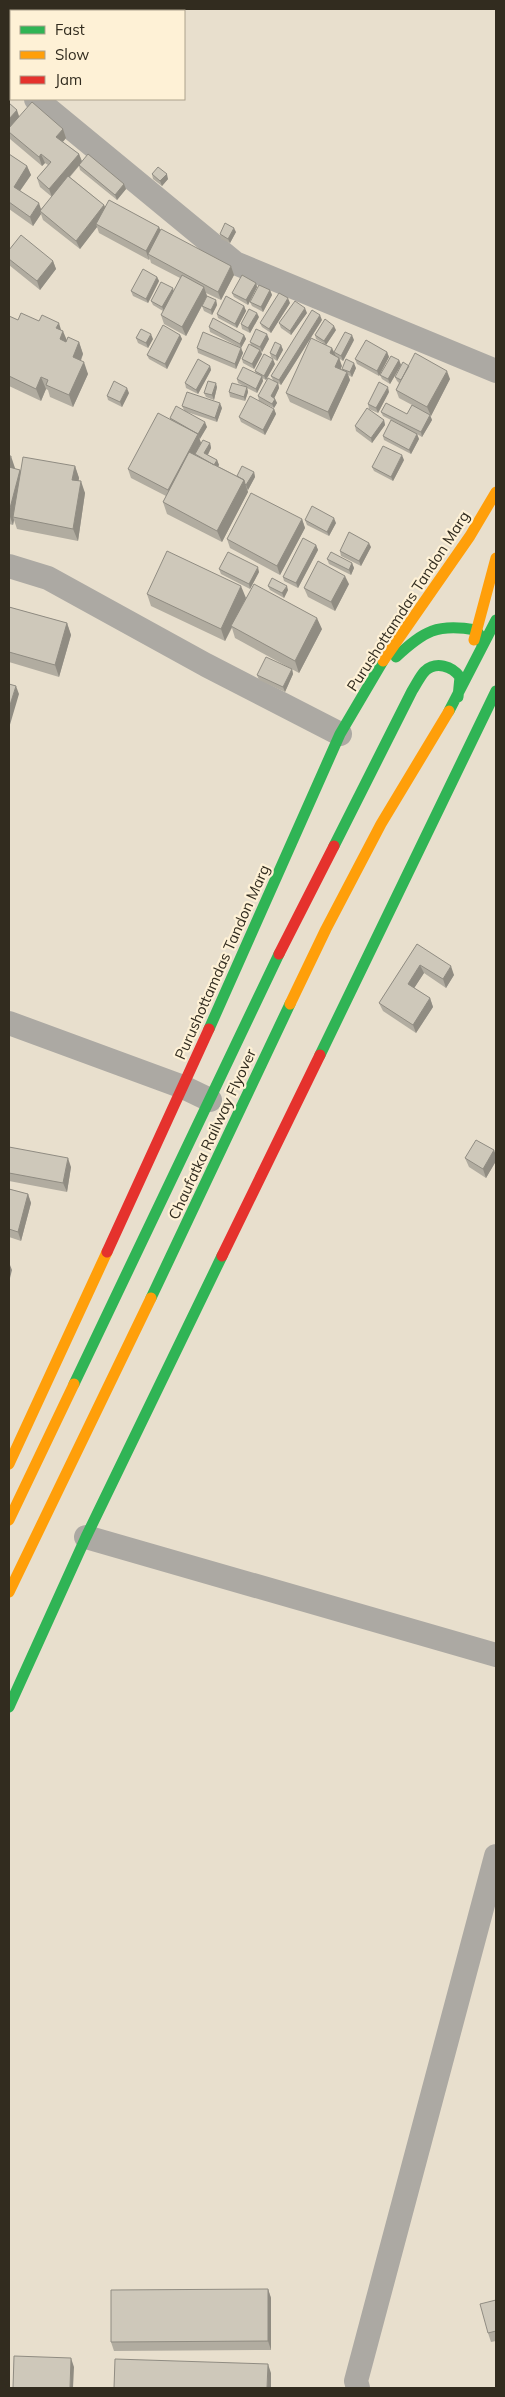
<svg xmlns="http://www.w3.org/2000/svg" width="505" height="2397" font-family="Mulish,sans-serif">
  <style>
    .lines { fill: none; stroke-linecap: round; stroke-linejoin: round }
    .street { stroke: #aca9a3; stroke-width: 24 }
    .fast { stroke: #30b455; stroke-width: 11 }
    .slow { stroke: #ff9f0a; stroke-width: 11 }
    .jam { stroke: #e5322d; stroke-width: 11 }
    .wall { fill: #b1aca0 }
    .shaded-wall { fill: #908c82 }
    .building { fill: #cec8ba; stroke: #908c82 }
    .labels { text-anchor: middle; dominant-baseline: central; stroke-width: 4.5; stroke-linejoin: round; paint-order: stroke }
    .street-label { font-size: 15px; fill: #322c1f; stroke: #fef1d6 }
  </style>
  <rect width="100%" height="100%" fill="#e8dfcd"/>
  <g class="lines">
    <path class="street" d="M9,78L11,80
      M36,99L235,263L496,371
      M9,566L48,578L206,665L340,734
      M9,1023L183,1087L210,1100
      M86,1537L496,1655
      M358,2388L356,2381L496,1856"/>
    <path class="fast" d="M396,657C424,631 437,623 476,630L481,637L482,646
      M449,711L496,620
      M334,846L412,691C416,685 420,676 425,671C436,661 452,666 460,677L458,697
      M209,1029L340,734L383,661
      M320,1055L496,691
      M151,1298L290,1004
      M74,1384L279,954
      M9,1707L86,1537L222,1256"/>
    <path class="slow" d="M474,640L496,558
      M383,661L470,536L496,492
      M290,1004L326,929L381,824L449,711
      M9,1464L107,1252
      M9,1520L74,1384
      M9,1592L151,1298"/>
    <path class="jam" d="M279,954L334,846
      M107,1252L209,1029
      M222,1256L320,1055"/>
  </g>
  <path class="wall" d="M9,103L19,117L63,129L66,138L63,142L79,154L82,161L124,184L126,189L117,200L80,170L79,166L70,177L104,205L105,207L159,227L160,230L231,266L234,275L221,300L206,293L207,296L216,300L217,305L212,315L204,311L202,306L203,304L186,336L164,324L161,315L163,311L153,305L151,301L174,291L180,278L151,263L150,259L149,260L99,233L97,227L80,249L43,220L41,214L33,226L9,209V154L27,166L31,175L20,191L41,209L52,197L40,187L37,178L48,165L45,163L42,166L10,139L9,135Z
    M152,174L168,179L162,186L153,179Z
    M236,232L230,243L221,239L220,234Z
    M9,250L53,261L56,269L40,290L9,265Z
    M157,277L159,281L148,303L133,296L131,291Z
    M256,283L257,287L248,305L234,297L232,293Z
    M270,290L272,295L263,312L252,306L250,302Z
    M290,303L271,333L262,327L260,323Z
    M244,306L246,311L237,328L218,318L217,314Z
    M307,313L291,335L281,328L279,323Z
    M9,316L18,320L61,330L66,340L79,342L83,354L81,361L88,374L73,407L50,397L48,390L46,389L41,401L9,386Z
    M259,317L250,333L242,329L241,324Z
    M322,320L281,385L278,383L279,388L274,398L275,399L277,403L274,408L259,401L258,396L273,380L271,376Z
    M209,327L244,335L246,339L241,348L243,353L236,369L198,353L197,348L239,347L210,332Z
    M336,330L326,345L334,352L354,340L343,361L340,359L341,369L356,368L352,377L348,375L350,380L331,421L290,402L286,393L323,343L316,339L315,335Z
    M180,335L182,339L167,369L149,359L147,355Z
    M136,338L153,339L148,348L138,343Z
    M269,339L262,352L261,351L262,354L254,369L243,363L242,359L251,345L250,342Z
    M281,345L283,350L277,361L271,357L270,353Z
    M387,352L389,357L379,376L357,364L355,359Z
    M399,360L401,365L390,384L382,379L380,375Z
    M275,364L266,380L262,378L263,381L257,393L247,388L248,392L245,401L230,397L229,392L246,387L238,383L237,379L256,373L255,371Z
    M210,366L211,370L198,394L186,388L185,383Z
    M409,366L450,379L431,416L430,415L432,420L422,437L417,434L419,439L411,454L384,440L383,436L399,424L383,416L381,412L407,414L412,405L399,398L396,390L399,383L397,381L395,377Z
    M217,387L214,400L206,397L204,393Z
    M389,392L378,413L369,409L368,404Z
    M129,393L122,407L108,400L107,396Z
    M182,406L222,408L217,422L187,412L207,427L199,439L201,443H210L211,448L208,455L217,460L219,465L218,466L237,476L254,472L255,477L248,490L247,489L248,492L222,542L167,514L163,502L166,496L131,478L128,469L170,420V418L184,410Z
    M274,409L276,414L265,435L241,422L239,417Z
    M384,420L385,425L372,443L356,431L355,426Z
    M9,455L15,469L20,470V472L75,466L79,478L78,481L85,493L78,541L17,529L14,520L13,525L9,524Z
    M404,460L393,481L374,471L372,467Z
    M302,519L305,528L280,575L230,548L227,539Z
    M305,520L336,523L329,536L307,525Z
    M316,545L318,550L298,588L284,581L283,577Z
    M371,547L361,566L341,556L340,551Z
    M327,559L352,563L354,568L351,575L329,564Z
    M219,569L259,572L250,589L221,574Z
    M349,584L335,611L308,597L304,588Z
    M268,586L288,590L284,598L270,590Z
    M147,594L246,598L239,611L322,629L299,673L235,638L232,628L225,641L151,606Z
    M9,607L67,623L71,635L59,677L9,662Z
    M292,669L293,674L285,692L259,680L257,675Z
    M417,944L454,975L446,988L424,973L414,988L430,998L433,1007L416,1033L383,1011L379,1003Z
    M9,1147L71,1167L67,1192L9,1181Z
    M494,1150L496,1156V1161L486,1178L469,1167L465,1158Z
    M9,1189L28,1194L31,1203L21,1241L9,1237Z
    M268,2289L271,2298V2350L114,2351L111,2342Z
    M496,2300V2341L491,2342L488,2333Z"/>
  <path class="shaded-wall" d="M17,110L20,119L9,131V119Z
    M63,129L66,138L59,146L56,137Z
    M41,154L45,163L42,166L39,157Z
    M79,154L82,162L52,197L49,189Z
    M27,166L31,175L17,195L14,187Z
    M167,174L168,179L162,186L160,181Z
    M124,184L126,189L117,200L115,195Z
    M39,203L42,212L40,211L41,214L33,226L30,217Z
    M104,205L108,214L96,224L97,227L80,249L76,241Z
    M159,227L163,236L148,254L149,260L146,251Z
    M234,228L236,232L230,243L228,239Z
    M53,261L56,269L40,290L37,281Z
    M231,266L234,275L221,300L218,292Z
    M157,277L159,281L148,303L146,299Z
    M256,283L257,287L248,305L246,300Z
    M204,287L207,296L186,336L182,327Z
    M173,288L174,292L164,311L162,307Z
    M270,290L272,295L263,312L261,307Z
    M288,298L290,303L271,333L269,329Z
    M216,300L217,305L212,315L211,310Z
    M244,306L246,311L237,328L235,324Z
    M305,308L307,313L291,335L290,331Z
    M257,313L259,317L250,333L248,328Z
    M320,315L322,320L281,385L279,380Z
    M59,323L62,333L63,331L68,343L64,351L56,328Z
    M334,326L336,330L326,345L324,341Z
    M151,334L153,339L148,348L146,343Z
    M267,334L269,339L262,352L260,347Z
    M180,335L182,339L167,369L165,364Z
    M244,335L246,339L241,348L243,353L236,369L235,364L241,348L240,344Z
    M352,335L354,340L343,361L341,356Z
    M79,342L83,354L77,369L73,357Z
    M281,345L283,350L277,361L276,356Z
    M332,348L334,352L336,357L330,353Z
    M260,350L262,354L254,369L252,364Z
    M387,352L389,357L379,376L377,371Z
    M339,358L342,366L338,375L335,367Z
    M273,359L275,364L266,380L264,376Z
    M399,360L401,365L390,384L388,379Z
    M84,362L88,374L73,407L69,395Z
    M354,363L356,368L352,377L350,372Z
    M210,366L211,370L198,394L196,390Z
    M447,371L450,379L431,416L427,407Z
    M347,372L350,380L331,421L328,412Z
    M262,376L263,381L257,393L256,389Z
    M41,377L46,389L41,401L36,389Z
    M216,383L217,387L214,400L212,395Z
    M278,383L279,388L273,401L271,396Z
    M247,387L248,392L245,401L244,397Z
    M388,387L389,392L378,413L376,408Z
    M127,388L129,393L122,407L120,402Z
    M275,399L277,403L274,408L272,404Z
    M220,403L222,408L217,422L215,418Z
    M274,409L276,414L265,435L263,430Z
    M430,415L432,420L422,437L421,432Z
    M384,420L385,425L372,443L371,438Z
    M205,422L207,427L200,439L198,434Z
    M198,434L201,443L172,499L168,490Z
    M417,434L419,439L411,454L409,450Z
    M210,443L211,448L206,458L204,453Z
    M9,455L10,459L11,456L15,468L12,479L9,469Z
    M402,455L404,460L393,481L391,477Z
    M217,460L219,465L215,472L213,467Z
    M75,466L79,478L77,492L72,480Z
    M20,470L24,482L13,517L14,520L13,525L9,514V512Z
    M254,472L255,477L248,490L246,485Z
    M244,480L248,492L222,542L217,531Z
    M81,481L85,493L78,541L73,529Z
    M334,518L336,523L329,536L327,532Z
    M302,519L305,528L280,575L277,566Z
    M369,543L371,547L361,566L359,561Z
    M316,545L318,550L298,588L296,583Z
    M352,563L354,568L351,575L349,570Z
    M258,567L259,572L250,589L249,584Z
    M345,576L349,584L335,611L331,602Z
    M241,586L246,598L225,641L221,629Z
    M287,586L288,590L284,598L282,593Z
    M317,618L322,629L299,673L295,661Z
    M67,623L71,635L59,677L55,665Z
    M292,669L293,674L285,692L283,687Z
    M16,686L19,694L9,728V708Z
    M420,965L424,973L411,993L408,984Z
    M451,966L454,975L446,988L443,979Z
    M430,998L433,1007L416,1033L413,1025Z
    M494,1150L496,1156V1161L486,1178L483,1169Z
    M68,1158L71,1167L67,1192L63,1183Z
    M28,1194L31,1203L21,1241L18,1232Z
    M10,1265L12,1270L9,1282V1271Z
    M268,2289L271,2298V2350L268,2341Z
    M71,2358L74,2367L73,2388H70Z
    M268,2364L271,2373V2388H267Z"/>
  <path class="building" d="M32,102L63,129L56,137L79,154L49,189L37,178L51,162L41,154L39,157L9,132V128Z
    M9,103L17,110L9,119Z
    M9,154L27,166L14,187L39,203L30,217L9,202Z
    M88,154L124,184L115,195L79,165Z
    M158,167L167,174L160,181L152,174Z
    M68,176L104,205L76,241L40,211Z
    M109,200L159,227L146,251L96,224Z
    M225,223L234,228L228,239L220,234Z
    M161,229L231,266L218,292L148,254Z
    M21,235L53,261L37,281L9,259V250Z
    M143,269L157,277L146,299L131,291Z
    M182,275L204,287L182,327L161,315Z
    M242,275L256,283L246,300L232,293Z
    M161,282L173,288L162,307L151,301Z
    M259,285L270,290L261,307L250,302Z
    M279,293L288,298L269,329L260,323Z
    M207,296L216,300L211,310L202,306Z
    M226,296L244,306L235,324L217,314Z
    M295,301L305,308L290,331L279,323Z
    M249,309L257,313L248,328L241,324Z
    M312,310L320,315L279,380L271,376Z
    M21,313L39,321L42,315L59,323L56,328L63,331L60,339L66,342L68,337L79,342L73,357L84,362L69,395L46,385L48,380L41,377L36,389L9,376V316L18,320Z
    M213,318L244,335L240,344L209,327Z
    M325,319L334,326L324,341L315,335Z
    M163,325L180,335L165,364L147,355Z
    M141,329L151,334L146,343L136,338Z
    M256,329L267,334L260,347L250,342Z
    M203,332L241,348L235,364L197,348Z
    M345,332L352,335L341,356L334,352Z
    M311,338L332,348L330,353L339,358L335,367L347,372L328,412L286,393Z
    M366,340L387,352L377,371L355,359Z
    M275,342L281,345L276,356L270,353Z
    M249,344L260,350L252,364L242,359Z
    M415,353L447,371L427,407L396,390Z
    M264,354L273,359L264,376L255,371Z
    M391,356L399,360L388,379L380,375Z
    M198,359L210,366L196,390L185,383Z
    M346,359L354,363L350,372L342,369Z
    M403,362L409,366L401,380L395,377Z
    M243,367L262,376L256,389L237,379Z
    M268,378L278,383L271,396L275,399L272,404L258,396Z
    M114,381L127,388L120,402L107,396Z
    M208,381L216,383L212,395L204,393Z
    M379,382L388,387L376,408L368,404Z
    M232,383L247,387L244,397L229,392Z
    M187,392L220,403L215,418L182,406Z
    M250,396L274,409L263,430L239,417Z
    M386,403L407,414L412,405L430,415L421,432L381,412Z
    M176,406L205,422L198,434L170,418Z
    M367,408L384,420L371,438L355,426Z
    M158,413L198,434L168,490L128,469Z
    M391,420L417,434L409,450L383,436Z
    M203,440L210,443L204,453L217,460L214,465L195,454Z
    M383,446L402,455L391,477L372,467Z
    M189,452L244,480L217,531L163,502Z
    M9,456H11L9,464Z
    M23,457L75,466L72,480L81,481L73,529L13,517Z
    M242,466L254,472L246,485L245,484L244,480L237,476Z
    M9,467L20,470L9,512Z
    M251,493L302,519L277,566L227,539Z
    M312,506L334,518L327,532L305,520Z
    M349,532L369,543L359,561L340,551Z
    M303,538L316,545L296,583L283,577Z
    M167,551L241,586L221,629L147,594Z
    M228,552L258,567L249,584L219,569Z
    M331,552L352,563L349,570L327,559Z
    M318,561L345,576L331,602L304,588Z
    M272,578L287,586L282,593L268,586Z
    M254,584L317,618L295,661L231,626Z
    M9,607L67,623L55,665L9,652Z
    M266,657L292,669L283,687L257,675Z
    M9,684L16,686L9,708Z
    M417,944L451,966L443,979L420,965L408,984L430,998L413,1025L379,1003Z
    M476,1140L494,1150L483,1169L465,1158Z
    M9,1147L68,1158L63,1183L9,1173Z
    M9,1189L28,1194L18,1232L9,1229Z
    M268,2289V2341L111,2342V2290Z
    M496,2300V2331L488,2333L480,2304Z
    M14,2356L71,2358L70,2388H13Z
    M115,2359L268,2364L267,2388H114Z"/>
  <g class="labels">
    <g class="street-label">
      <text transform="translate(408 601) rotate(-57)">Purushottamdas Tandon Marg</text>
      <text transform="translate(222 962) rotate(-66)">Purushottamdas Tandon Marg</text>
      <text transform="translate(212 1134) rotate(-65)">Chaufatka Railway Flyover</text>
    </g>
  </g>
  <rect width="505" height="2397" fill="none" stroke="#322c1f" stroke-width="20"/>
  <rect x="10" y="10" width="175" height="90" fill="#fef1d6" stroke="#aca28d"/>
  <rect x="20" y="26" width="25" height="8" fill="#30b455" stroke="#aca28d"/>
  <text x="55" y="35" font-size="15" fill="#322c1f">Fast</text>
  <rect x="20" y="51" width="25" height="8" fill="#ff9f0a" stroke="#aca28d"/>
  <text x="55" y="60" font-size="15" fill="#322c1f">Slow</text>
  <rect x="20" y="76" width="25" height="8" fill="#e5322d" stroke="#aca28d"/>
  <text x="55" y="85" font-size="15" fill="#322c1f">Jam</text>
</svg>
